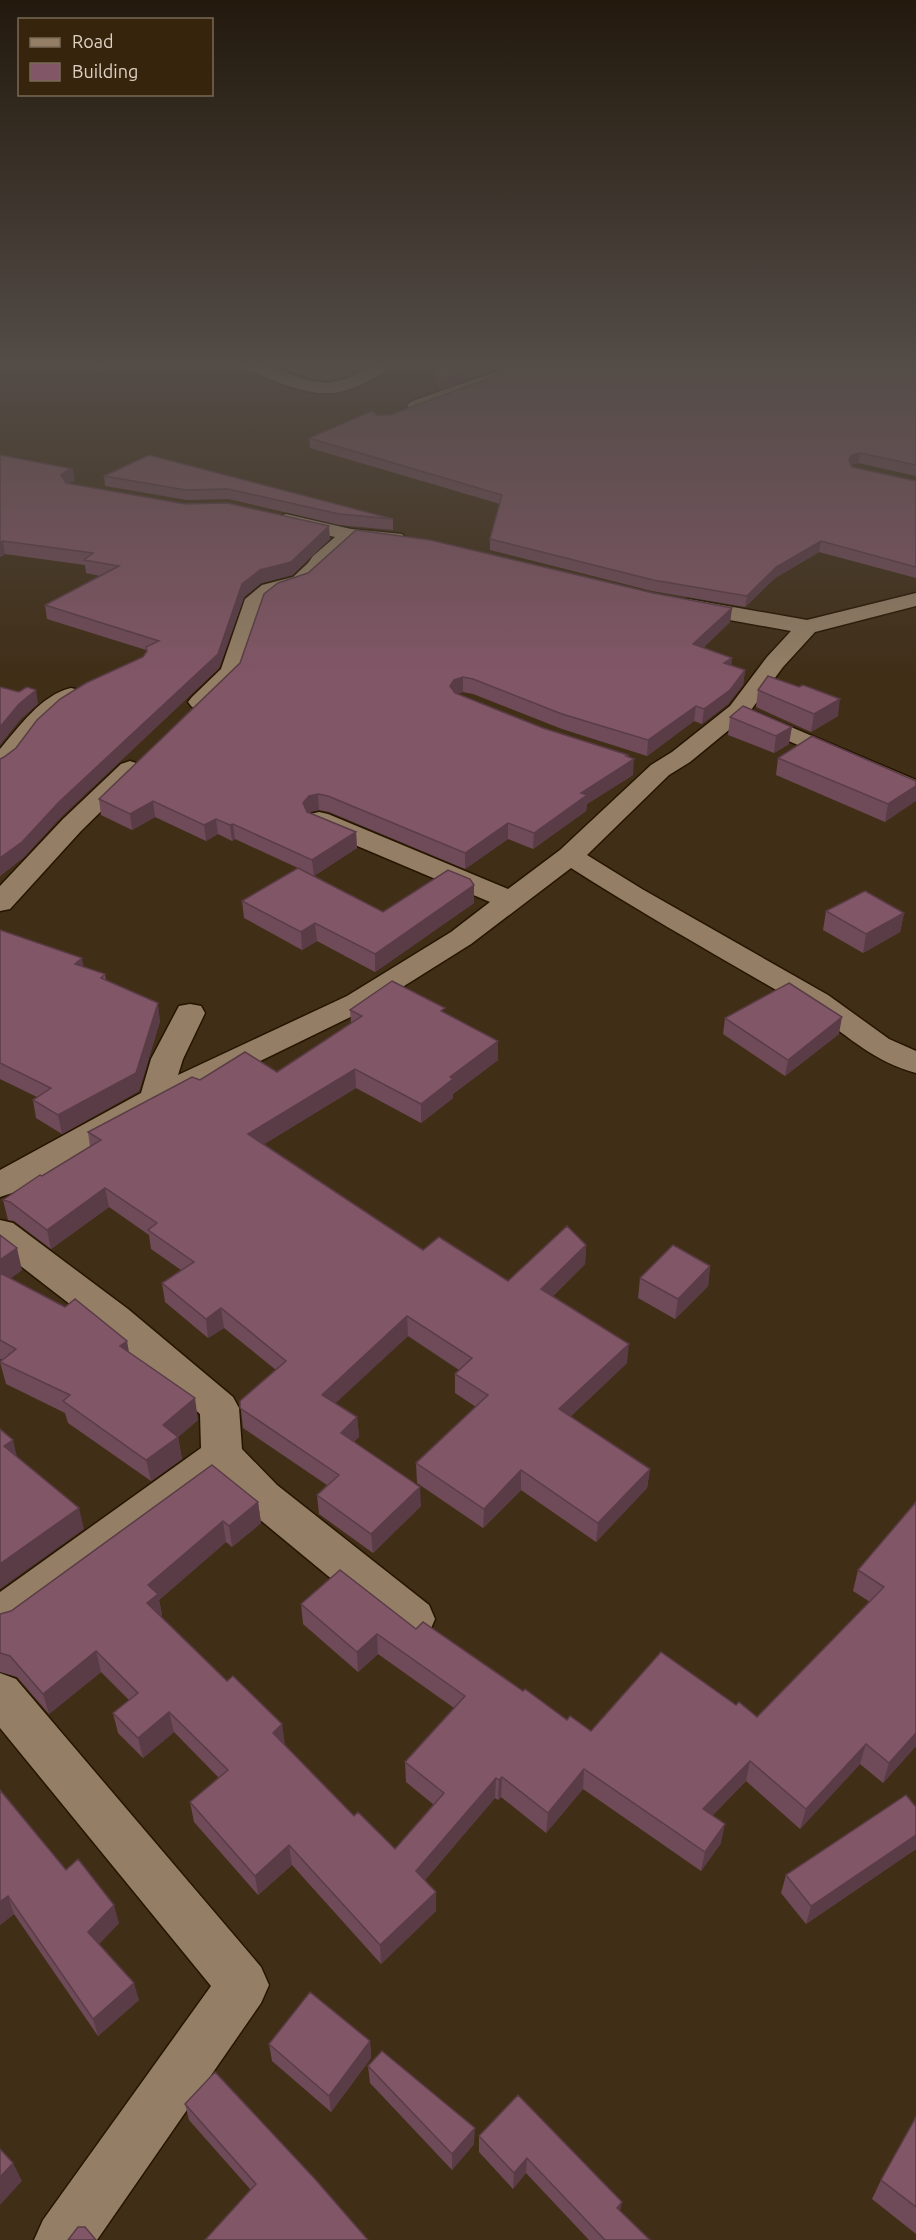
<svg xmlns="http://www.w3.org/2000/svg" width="916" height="2240" font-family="Ubuntu,sans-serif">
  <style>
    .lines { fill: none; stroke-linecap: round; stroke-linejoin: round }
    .minor-casing { stroke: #261501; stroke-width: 3 }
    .minor { fill: #947f66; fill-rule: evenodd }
    .wall { fill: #6f4a58 }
    .shaded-wall { fill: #5a3c47 }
    .building { fill: #815666; stroke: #5a3c47; stroke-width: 1.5 }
  </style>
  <rect width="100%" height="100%" fill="#402e17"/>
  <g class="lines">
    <g class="minor-casing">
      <path id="minor" d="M94,363H114L112,366L97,373L89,368Z
        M234,363H258L307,380L328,383L346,379L378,363H398L396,366C378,376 361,387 340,392C306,399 268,377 236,366Z
        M519,363H542L540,366L422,410H410L407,406L410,402Z
        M286,514L351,529L402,534L405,538L402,542L395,544L356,541L328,564L323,571L307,585L278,595L263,607L240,676L208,707L200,709L192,707L188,702L192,697L221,669L245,599L262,585L293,577L308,563L313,556L335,537L279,524L276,520L279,516Z
        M916,593V606L815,632L783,667L751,710L916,780V797L741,720L690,762L669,775L587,855L642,889L828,995L889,1039L916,1051V1073C868,1060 843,1030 803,1006C726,960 647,917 571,868L471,944L369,1008L168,1106L12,1193L0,1197V1170L141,1093L151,1059L179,1006L190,1004L201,1006L205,1013L183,1059L178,1075L347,996L451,932L490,902L310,826L306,820L310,814L319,812L328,814L508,889L560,850L651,765L672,752L730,706L767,657L791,631L680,611L677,606L680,601L688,599L807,620Z
        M71,688L79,690L83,695L79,700L49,724L9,769L0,772V749C19,727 41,695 71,688Z
        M130,761L139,764L143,769L139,774L81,831L10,909L0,911V886L63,819L121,764Z
        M0,1220L13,1223L128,1309L233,1397L239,1408L242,1449L277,1485L429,1605L435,1619L429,1633L413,1638L397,1633L247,1509L220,1479L16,1630L0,1635V1592L201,1448L200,1414L102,1329L0,1250Z
        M0,1673L16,1679L261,1967L269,1985L261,2003L97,2240H34L43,2220L211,1986L0,1728Z"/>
    </g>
    <use href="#minor" class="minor"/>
  </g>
  <path class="wall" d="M265,363H374L345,377L328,381L311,378Z
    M431,363H513L440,390Z
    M916,367V476L858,463L851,465L852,467L916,481V578L819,552L775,578L745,607L652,591L490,550V539L500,504L310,448L309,438L377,415H390Z
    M0,455L75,481L67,483L330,539L292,575L261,583L244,597L219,668L61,817L24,857L0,876V759L4,757L143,657L147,652L146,650L47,619L45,605L100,576L86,573L85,565L5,554L0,557Z
    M149,455L393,519V530L339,525L229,499L187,500L105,486L104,476Z
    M653,593L732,608L730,622L703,648L731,666L745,670L743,685L728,704L702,724L694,721L647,756L562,729L473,694L463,692L457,694L543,728L628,757L633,775L587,804L586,811L533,849L508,839L465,869L329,812L319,810L309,812L356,832L357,848L314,876L299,869L383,912L474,885V903L375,972L317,941L302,950L244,918L242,901L298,868L235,839L232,841L218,834L206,841L155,817L132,830L101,815L99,799Z
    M758,690L838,716L811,732L756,707Z
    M743,706L789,744L774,753L728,735L730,717Z
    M778,758L916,781L885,822L776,775Z
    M826,911L904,913L900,932L863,953L823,930Z
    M0,930L83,967L105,974L106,980L160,1021L139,1091L62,1134L36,1118L33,1100L37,1097L0,1079Z
    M350,1010L445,1014L498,1060L453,1094V1098L421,1123L356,1088L264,1144L423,1250L508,1281L586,1245L585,1264L553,1296L627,1363L570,1417L650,1469L647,1488L596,1542L521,1490L483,1528L417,1483L416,1463L476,1407L455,1393V1374L459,1370L408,1336L335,1403L357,1417L359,1437L354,1441L421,1506L373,1553L319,1514L317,1495L327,1485L243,1428L240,1401L276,1370L224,1328L208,1338L165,1302L162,1283L181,1270L151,1249L149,1235L109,1207L51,1249L14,1221L8,1220L3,1200L90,1147L88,1132L200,1080L277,1072L351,1023Z
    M725,1018L839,1034L785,1076L723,1034Z
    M0,1235L22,1270L11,1278L129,1352L198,1420L178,1437L182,1459L151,1481L68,1423L65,1413L6,1384L0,1362L3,1360L0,1359Z
    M710,1266L708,1286L675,1319L638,1298L640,1278Z
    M258,1502L261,1523L232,1547L226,1542L159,1600L162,1615L160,1617L227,1681L282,1724L284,1744L354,1816L395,1849L434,1805L406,1782L405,1762L454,1708L378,1654L358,1672L303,1624L301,1604L416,1629L523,1691L567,1720L591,1731L736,1705L757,1717L870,1602L853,1591L858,1570L916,1502V1746L883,1783L860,1764L800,1829L746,1781L713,1815L721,1843L701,1871L583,1789L546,1833L501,1797L498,1800L495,1798L425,1880L436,1911L381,1964L292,1865L258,1895L194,1822L190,1802L219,1778L174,1732L143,1758L118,1733L113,1713L129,1700L101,1672L49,1714L17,1677L0,1672V1614L11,1611Z
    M0,1790L66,1870L119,1923L99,1944L139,2000L98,2036L14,1914L0,1925Z
    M916,1807V1849L806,1924L781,1893L786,1875Z
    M370,2041L371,2058L331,2112L272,2061L269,2044Z
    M368,2066L474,2144L452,2170L370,2083Z
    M518,2095L620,2211L650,2240H589L526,2173L513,2189L479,2152V2136Z
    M185,2104L368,2240L250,2189L189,2120Z
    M916,2117V2234L872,2199L881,2180Z"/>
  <path class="shaded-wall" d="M354,363H374L345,377L328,381L327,371Z
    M392,363H425L386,374V365Z
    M487,363H513L440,390V380Z
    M860,453L858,463L850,465L849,460L852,455Z
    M73,469L75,481L67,483L63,488L61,475L66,471Z
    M329,526L330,539L292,575L261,583L244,597L219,668L61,817L24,857L0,876V858L242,584L260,570Z
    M3,541L5,554L0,557V543Z
    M821,541L819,552L775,578L745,607L747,596L776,567Z
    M732,608L730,622L692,659L693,644Z
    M732,658L731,672L724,663Z
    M745,670L743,685L728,704L702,724L704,709Z
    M463,677V692L454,695L450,686L454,680Z
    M36,690L38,704L21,719L0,745V727L19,704Z
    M840,699L838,716L811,732L814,714Z
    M696,706L694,721L647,756L648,740Z
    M792,727L789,744L774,753L776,736Z
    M628,755L627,763L634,759L633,775L587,804L586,811L533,849L534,833L581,793Z
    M916,786V801L885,822L888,804Z
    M318,794L319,810L310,812L304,819L303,803L309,796Z
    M153,801L155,817L132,830L130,814Z
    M216,819L218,834L206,841L204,825Z
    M508,823V839L465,869V853Z
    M233,824L235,839L232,841L230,825Z
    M356,832L357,848L314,876L312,860Z
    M474,885V903L375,972V954Z
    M904,913L900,932L863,953L866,934Z
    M315,923L317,941L302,950L301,932Z
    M82,958L85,976L75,964Z
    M158,1003L160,1021L139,1091L62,1134L58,1115Z
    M842,1017L839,1034L785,1076L788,1060Z
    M498,1041V1060L453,1094V1098L421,1123V1104L450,1077Z
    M355,1069L356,1088L250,1153L248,1134Z
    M105,1188L109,1207L51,1249L47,1230Z
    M586,1245L585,1264L540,1308L541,1289Z
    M17,1248L22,1270L0,1286V1260Z
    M710,1266L708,1286L675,1319L678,1299Z
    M221,1308L224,1328L208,1338L206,1319Z
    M407,1316L408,1336L324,1414L322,1395Z
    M127,1341L131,1363L120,1346Z
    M629,1344L627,1363L557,1429L559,1409Z
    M195,1398L198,1420L178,1437L182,1459L151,1481L146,1460L163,1425Z
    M357,1417L359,1437L342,1452L341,1433Z
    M13,1440L18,1461L4,1446Z
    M650,1469L647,1488L596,1542L598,1523Z
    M521,1470V1490L483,1528L484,1509Z
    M420,1487L421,1506L373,1553L371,1534Z
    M258,1502L261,1523L232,1547L229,1526Z
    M79,1508L84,1529L0,1589V1564Z
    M223,1521L226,1542L159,1600L162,1615L151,1624L147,1603L148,1585Z
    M377,1634L378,1654L358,1672L357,1652Z
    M96,1651L101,1672L49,1714L43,1694Z
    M169,1712L174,1732L143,1758L138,1738Z
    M282,1724L285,1744L276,1753L273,1733Z
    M916,1733V1746L883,1783L889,1763Z
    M866,1744L860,1764L800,1829L806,1809Z
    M750,1761L746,1781L700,1828L703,1809Z
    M584,1769L583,1789L546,1833L548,1813Z
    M502,1777L501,1797L498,1800L499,1780Z
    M496,1778L495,1798L416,1890V1871Z
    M725,1824L721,1843L701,1871L705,1852Z
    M916,1835V1849L806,1924L811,1906Z
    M289,1845L292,1865L258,1895L255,1876Z
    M436,1892V1911L381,1964L380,1945Z
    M8,1896L14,1914L0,1925V1902Z
    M114,1905L119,1923L93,1950L88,1932Z
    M134,1983L139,2000L98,2036L93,2019Z
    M370,2041L371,2058L331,2112L329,2096Z
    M475,2128L474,2144L452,2170V2154Z
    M527,2158L526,2173L513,2189L514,2173Z
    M13,2163L22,2181L0,2205V2177Z
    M622,2202L619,2217L617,2208Z"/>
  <path class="building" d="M293,363H354L345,367L327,371L311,369Z
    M434,363H487L440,380Z
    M530,363H892L916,367V465L860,453L852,455L849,460L852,467L916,481V567L821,541L776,567L747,596L653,580L490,539L502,495L309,438L372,411L377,415H390Z
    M0,455L73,469L66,471L61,475L66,483L185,504L227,503L329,526L291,562L260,570L242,584L218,654L59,802L22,842L0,858V759L4,757L16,748L37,720L60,699L86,683L143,657L147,651L146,647L159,641L45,605L119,566L84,560L93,553L3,541L0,543Z
    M149,455L393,519L339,514L228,489L186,490L104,476Z
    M356,530L430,540L653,593L732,608L693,644L732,658L724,663L745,670L730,690L704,709L696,706L648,740L562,714L473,679L463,677L454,680L450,686L455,693L543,728L628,755L626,756L634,759L581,793L587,795L534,833L508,823L465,853L328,796L318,794L309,796L303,803L307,812L356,832L312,860L233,824L230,825L216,819L204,825L153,801L130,814L99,799L240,663L264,594L278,583L308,573Z
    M768,676L799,687L803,685L840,699L814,714L758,690Z
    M0,687L19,692L27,687L36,690L19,704L0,727Z
    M743,706L792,727L776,736L730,717Z
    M812,736L916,781V786L888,804L778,758Z
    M298,868L383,912L448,870L470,879L474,885L375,954L315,923L301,932L242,901Z
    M865,891L904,913L866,934L826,911Z
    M0,930L82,958L75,964L105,974L101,978L158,1003L136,1073L58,1115L33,1100L51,1088L0,1063Z
    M392,981L445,1008L441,1011L498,1041L450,1077L453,1079L421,1104L355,1069L248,1134L423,1250L439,1237L508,1281L567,1226L586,1245L541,1289L629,1344L559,1409L650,1469L598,1523L521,1470L484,1509L416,1463L488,1395L455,1374L472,1358L407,1316L322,1395L357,1417L341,1433L420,1487L371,1534L317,1495L339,1475L240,1408V1401L286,1361L221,1308L206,1319L162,1283L194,1262L148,1230L157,1223L105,1188L47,1230L10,1202L3,1200L40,1175L42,1176L101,1140L88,1132L192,1077L200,1080L245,1052L277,1072L362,1016L350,1010Z
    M789,983L842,1017L788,1060L725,1018Z
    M0,1235L17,1248L0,1260Z
    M673,1245L710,1266L678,1299L640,1278Z
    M0,1273L65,1307L75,1299L127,1341L120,1346L195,1398L163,1425L178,1437L146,1460L63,1401L70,1395L0,1362L16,1349L0,1340Z
    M0,1429L13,1440L4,1446L79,1508L0,1564Z
    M212,1465L258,1502L229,1526L223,1521L148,1585L158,1594L147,1603L227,1681L233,1676L282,1724L273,1733L354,1816L358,1812L395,1849L444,1793L405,1762L465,1696L377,1634L357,1652L301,1604L340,1570L416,1629L423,1622L523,1691L525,1689L567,1720L570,1716L591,1731L661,1652L736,1705L739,1702L757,1717L884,1587L858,1570L916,1502V1733L889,1763L866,1744L806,1809L750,1761L703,1809L725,1824L705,1852L584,1769L548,1813L502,1777L499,1780L496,1778L416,1871L436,1892L380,1945L289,1845L255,1876L190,1802L228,1770L169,1712L138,1738L113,1713L138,1693L96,1651L43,1694L10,1656L0,1653V1614L11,1611Z
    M0,1790L66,1870L78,1859L114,1905L88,1932L134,1983L93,2019L8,1896L0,1902Z
    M906,1795L916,1807V1835L811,1906L786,1875Z
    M310,1992L370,2041L329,2096L269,2044Z
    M382,2051L475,2128L452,2154L368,2066Z
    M215,2072L315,2179L368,2240H205L256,2184L185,2104Z
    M518,2095L622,2202L617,2208L650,2240H605L527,2158L514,2173L479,2136Z
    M916,2117V2207L881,2180Z
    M0,2149L13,2163L0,2177Z
    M78,2227H85L96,2240H68Z"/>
  <linearGradient id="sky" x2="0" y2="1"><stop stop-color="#23190d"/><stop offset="0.54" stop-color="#534c47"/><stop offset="1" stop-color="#534c47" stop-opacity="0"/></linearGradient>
  <rect width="916" height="676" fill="url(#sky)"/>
  <rect x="18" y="18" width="195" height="78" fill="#36240d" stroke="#796a57" stroke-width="1.5"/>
  <rect x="30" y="38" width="30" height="9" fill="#947f66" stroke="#796a57" stroke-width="1.5"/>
  <text x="72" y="48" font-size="18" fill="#ded2c5">Road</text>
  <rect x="30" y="63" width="30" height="18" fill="#815666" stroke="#796a57" stroke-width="1.5"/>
  <text x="72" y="78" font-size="18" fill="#ded2c5">Building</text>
</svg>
